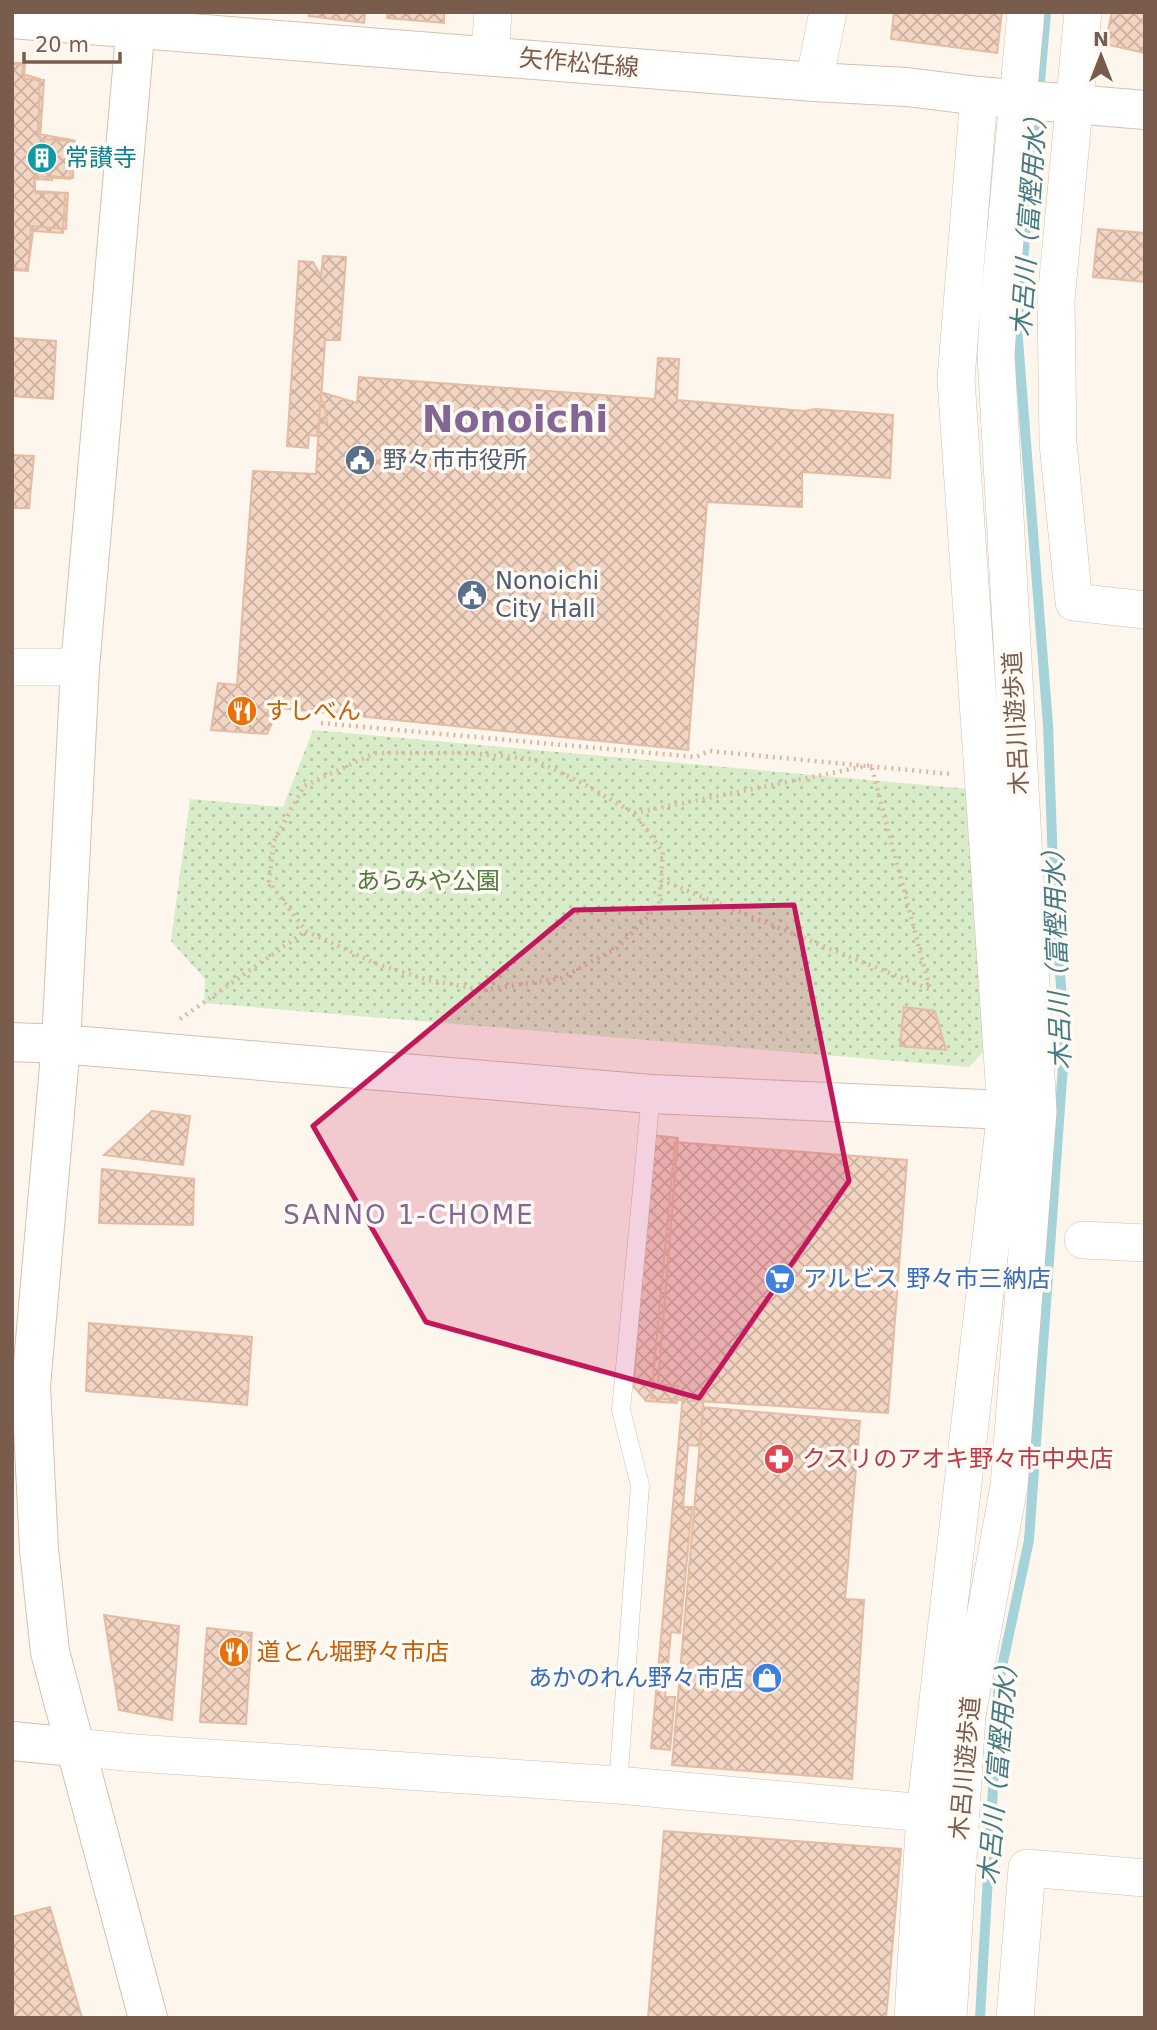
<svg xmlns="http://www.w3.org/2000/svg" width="1157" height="2030" font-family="'DejaVu Sans','Noto Sans JP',sans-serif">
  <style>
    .park { fill: url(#park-dots) }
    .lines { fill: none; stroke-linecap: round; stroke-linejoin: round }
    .stream { stroke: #a5d3da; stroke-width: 10 }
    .building { fill: url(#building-cross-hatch); stroke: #e6bba3; stroke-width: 2 }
    .lane-casing { stroke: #d1beb0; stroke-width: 19 }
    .street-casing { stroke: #d1beb0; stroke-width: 38 }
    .secondary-casing { stroke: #d6c0b0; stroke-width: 40 }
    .path { stroke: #d9b8a5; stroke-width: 4.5; stroke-dasharray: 2 5; stroke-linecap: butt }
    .lane { stroke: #fff; stroke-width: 18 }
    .street { stroke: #fff; stroke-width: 37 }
    .secondary { stroke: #fff; stroke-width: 38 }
    .marked { fill: #c2185b; fill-opacity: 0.2; stroke: #c2185b; stroke-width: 5; stroke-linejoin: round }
    .labels { text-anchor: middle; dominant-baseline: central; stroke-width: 7; stroke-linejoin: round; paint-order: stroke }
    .street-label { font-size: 24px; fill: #7a5c4d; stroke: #fffaf3 }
    .culture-label { font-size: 24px; fill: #0d838f; stroke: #fffaf3; text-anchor: start }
    .service-label { font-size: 24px; fill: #4e5e75; stroke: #fffaf3; text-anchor: start }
    .food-label { font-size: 24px; fill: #c56008; stroke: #fffaf3; text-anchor: start }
    .park-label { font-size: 24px; fill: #537a41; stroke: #fffaf3 }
    .shop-label { font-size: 24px; fill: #366cbe; stroke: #fffaf3; text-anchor: start }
    .health-label { font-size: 24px; fill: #be3a42; stroke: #fffaf3; text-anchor: start }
    .water-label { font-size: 26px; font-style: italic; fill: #437c86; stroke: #fffaf3 }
    .neighbourhood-label { font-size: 26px; letter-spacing: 2px; fill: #846695; stroke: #fffaf3 }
    .town-label { font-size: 38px; font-weight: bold; fill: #846695; stroke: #fffaf3 }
  </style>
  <defs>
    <pattern id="park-dots" width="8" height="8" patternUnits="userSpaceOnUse" patternTransform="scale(1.75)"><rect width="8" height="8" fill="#d8ecc9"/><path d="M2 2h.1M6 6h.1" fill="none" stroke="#b4c2a5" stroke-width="1.8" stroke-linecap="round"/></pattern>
    <pattern id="building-cross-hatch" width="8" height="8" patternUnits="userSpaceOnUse" patternTransform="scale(1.75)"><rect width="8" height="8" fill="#f3d5c3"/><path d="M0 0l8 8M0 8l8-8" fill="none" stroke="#cab0a1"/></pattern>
  </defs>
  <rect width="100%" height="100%" fill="#fdf6ec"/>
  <path class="park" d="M313,730L969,789L987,1048L969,1067L204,1003L205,979L171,941L190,799L283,807Z"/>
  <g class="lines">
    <path class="stream" d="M1039,93L1046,12
      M980,2018L999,1681L1029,1540L1065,1038L1054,895L1048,725L1017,327L1037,108"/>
  </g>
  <path class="building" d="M309,12H365L364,23L309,16Z
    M388,12H444V23L387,18Z
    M894,12H1002L997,53L891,39Z
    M1112,12H1145V53L1105,44Z
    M12,63H25L24,79L44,80L40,139L75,141L73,178L52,176V180L34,179V191L68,193L66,229L31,226L28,271L12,270Z
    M12,64L23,65L22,74L40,79L38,134L73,140L70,179L35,176V193H65L63,233L33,231L28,269L12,270Z
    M1098,229L1145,233V282L1093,277Z
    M323,256L346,257L340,340H325L321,401L324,402L327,423H318L317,436L309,435L308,448L287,446L299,261L313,262L321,276Z
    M12,338L56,341L53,399L12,396Z
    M658,358L679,359L677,400L804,411L816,409L893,415L890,478L802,472V507L707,502L688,750L279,708L267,734L211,730L218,683L237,685L253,471L316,474L321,392L357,403L359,377L655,399Z
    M12,455L34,456L29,508H12Z
    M904,1007L935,1011L946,1050L900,1046Z
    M152,1111L190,1116L183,1165L104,1155Z
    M650,1135L678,1138L658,1384L678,1386L677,1403L646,1401L634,1387Z
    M675,1142L907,1160L888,1413L651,1398Z
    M102,1169L194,1179L193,1225L99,1223Z
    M89,1323L252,1337L247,1405L86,1391Z
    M683,1394L704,1396L700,1446L688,1445L683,1507H692L680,1633L671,1632L665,1697H675L670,1750L651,1748Z
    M703,1407L860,1421L845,1599L864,1600L852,1779L672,1765Z
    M104,1615L179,1626L172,1720L119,1710Z
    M207,1628L252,1633L246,1724L200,1722Z
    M664,1831L901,1849L886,2018H648Z
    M50,1907L82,2018H12V1917Z"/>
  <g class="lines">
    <g class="lane-casing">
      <path id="lane" d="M618,1785L640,1485L621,1410L651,1094"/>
    </g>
    <g class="street-casing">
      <path id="street" d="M1083,12L1056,300L1058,443L1074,602L1145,610
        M490,56L493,12
        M814,82L828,12
        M12,667H80
        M1083,1240L1145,1243
        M74,1747L135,1753L618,1785L925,1813
        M913,2018L925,1813L1006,1110L956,379L979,96
        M948,2018L967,1715L1009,1486L1038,1111L996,355L999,305L1026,12
        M1015,2018L1027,1868L1145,1878"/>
    </g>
    <g class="secondary-casing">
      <path id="secondary" d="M137,12L80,667L61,1044L31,1386L39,1549L50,1652L148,2018
        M12,19L814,82L907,87L979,96L1145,110
        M12,1042L61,1044L651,1094L1006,1110
        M12,1741L74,1747"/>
    </g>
    <path class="path" d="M321,723L696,757L709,751L951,774
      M375,753H466L533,759L584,784L634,813L663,852L659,905L617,948L561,978L484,990L428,980L377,964L306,931L269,882L274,841L304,786Z
      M634,813L871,765L930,989
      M661,880L929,989
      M180,1019L306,931"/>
    <use href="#lane" class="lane"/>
    <use href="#street" class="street"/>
    <use href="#secondary" class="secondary"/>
  </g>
  <path class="marked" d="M794,905L849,1181L699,1398L426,1322L313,1126L574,910Z"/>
  <defs>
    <g id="building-disc" transform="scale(1.575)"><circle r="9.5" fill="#0f9aa8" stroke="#fffaf3"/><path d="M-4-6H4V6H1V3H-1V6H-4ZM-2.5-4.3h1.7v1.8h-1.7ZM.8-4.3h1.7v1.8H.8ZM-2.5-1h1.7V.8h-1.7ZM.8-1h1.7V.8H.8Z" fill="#fff"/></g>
    <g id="civic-disc" transform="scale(1.575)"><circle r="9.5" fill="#5c6f8a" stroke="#fffaf3"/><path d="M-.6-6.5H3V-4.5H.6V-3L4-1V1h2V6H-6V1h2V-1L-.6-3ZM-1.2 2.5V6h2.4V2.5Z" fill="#fff"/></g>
    <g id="restaurant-disc" transform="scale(1.575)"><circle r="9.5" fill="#e8710a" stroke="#fffaf3"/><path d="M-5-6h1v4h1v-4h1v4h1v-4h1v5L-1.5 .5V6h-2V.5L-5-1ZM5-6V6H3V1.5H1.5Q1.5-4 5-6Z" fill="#fff"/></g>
    <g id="supermarket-disc" transform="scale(1.575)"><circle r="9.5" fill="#3f7fe0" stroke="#fffaf3"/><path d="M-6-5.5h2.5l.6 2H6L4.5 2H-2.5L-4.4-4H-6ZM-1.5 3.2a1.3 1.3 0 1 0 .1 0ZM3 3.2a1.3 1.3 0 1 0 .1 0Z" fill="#fff"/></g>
    <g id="pharmacy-disc" transform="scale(1.575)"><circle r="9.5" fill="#e0444e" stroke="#fffaf3"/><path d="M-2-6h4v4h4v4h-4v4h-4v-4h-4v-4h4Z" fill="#fff"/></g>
    <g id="shop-disc" transform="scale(1.575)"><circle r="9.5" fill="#3f7fe0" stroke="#fffaf3"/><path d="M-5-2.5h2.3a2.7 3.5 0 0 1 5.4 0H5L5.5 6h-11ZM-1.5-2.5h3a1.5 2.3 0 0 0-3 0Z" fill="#fff"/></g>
  </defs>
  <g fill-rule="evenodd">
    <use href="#building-disc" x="42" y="158"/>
    <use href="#civic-disc" x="360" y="460"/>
    <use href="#civic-disc" x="472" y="595"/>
    <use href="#restaurant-disc" x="242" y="711"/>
    <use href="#supermarket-disc" x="780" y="1279"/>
    <use href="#pharmacy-disc" x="779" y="1459"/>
    <use href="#restaurant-disc" x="234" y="1652"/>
    <use href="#shop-disc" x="767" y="1678"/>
  </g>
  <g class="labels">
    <g class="street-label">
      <text transform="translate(579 63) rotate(5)">矢作松任線</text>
      <text transform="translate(1016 723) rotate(-93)">木呂川遊歩道</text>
      <text transform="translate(965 1768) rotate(-85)">木呂川遊歩道</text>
    </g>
    <g class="culture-label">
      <text x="65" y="158">常讃寺</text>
    </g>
    <g class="service-label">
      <text x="383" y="460">野々市市役所</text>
      <text x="495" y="581">Nonoichi<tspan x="495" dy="28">City Hall</tspan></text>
    </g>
    <g class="food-label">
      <text x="265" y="711">すしべん</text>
      <text x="257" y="1652">道とん堀野々市店</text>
    </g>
    <g class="park-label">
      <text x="428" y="881">あらみや公園</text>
    </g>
    <g class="shop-label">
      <text x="803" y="1279">アルビス 野々市三納店</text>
      <text x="744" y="1678" text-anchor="end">あかのれん野々市店</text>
    </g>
    <g class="health-label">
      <text x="802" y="1459">クスリのアオキ野々市中央店</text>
    </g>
    <g class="water-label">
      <text transform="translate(1029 220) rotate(-86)">木呂川（富樫用水）</text>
      <text transform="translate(1057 953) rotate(-92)">木呂川（富樫用水）</text>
      <text transform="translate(998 1768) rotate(-85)">木呂川（富樫用水）</text>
    </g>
    <g class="neighbourhood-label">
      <text x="409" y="1215">SANNO 1-CHOME</text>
    </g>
    <g class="town-label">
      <text x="515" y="419">Nonoichi</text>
    </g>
  </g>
  <rect width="1157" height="2030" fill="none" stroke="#7a5c4d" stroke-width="28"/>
  <g transform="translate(1101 56)" stroke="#fffaf3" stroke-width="5" paint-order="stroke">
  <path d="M0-5L12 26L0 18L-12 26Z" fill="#7a5c4d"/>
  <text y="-10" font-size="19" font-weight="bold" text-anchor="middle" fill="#7a5c4d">N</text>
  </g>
  <path d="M24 52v10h96v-10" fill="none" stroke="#7a5c4d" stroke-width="3.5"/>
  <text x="35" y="52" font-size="21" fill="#7a5c4d" stroke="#fffaf3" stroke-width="5" paint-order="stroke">20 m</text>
</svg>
